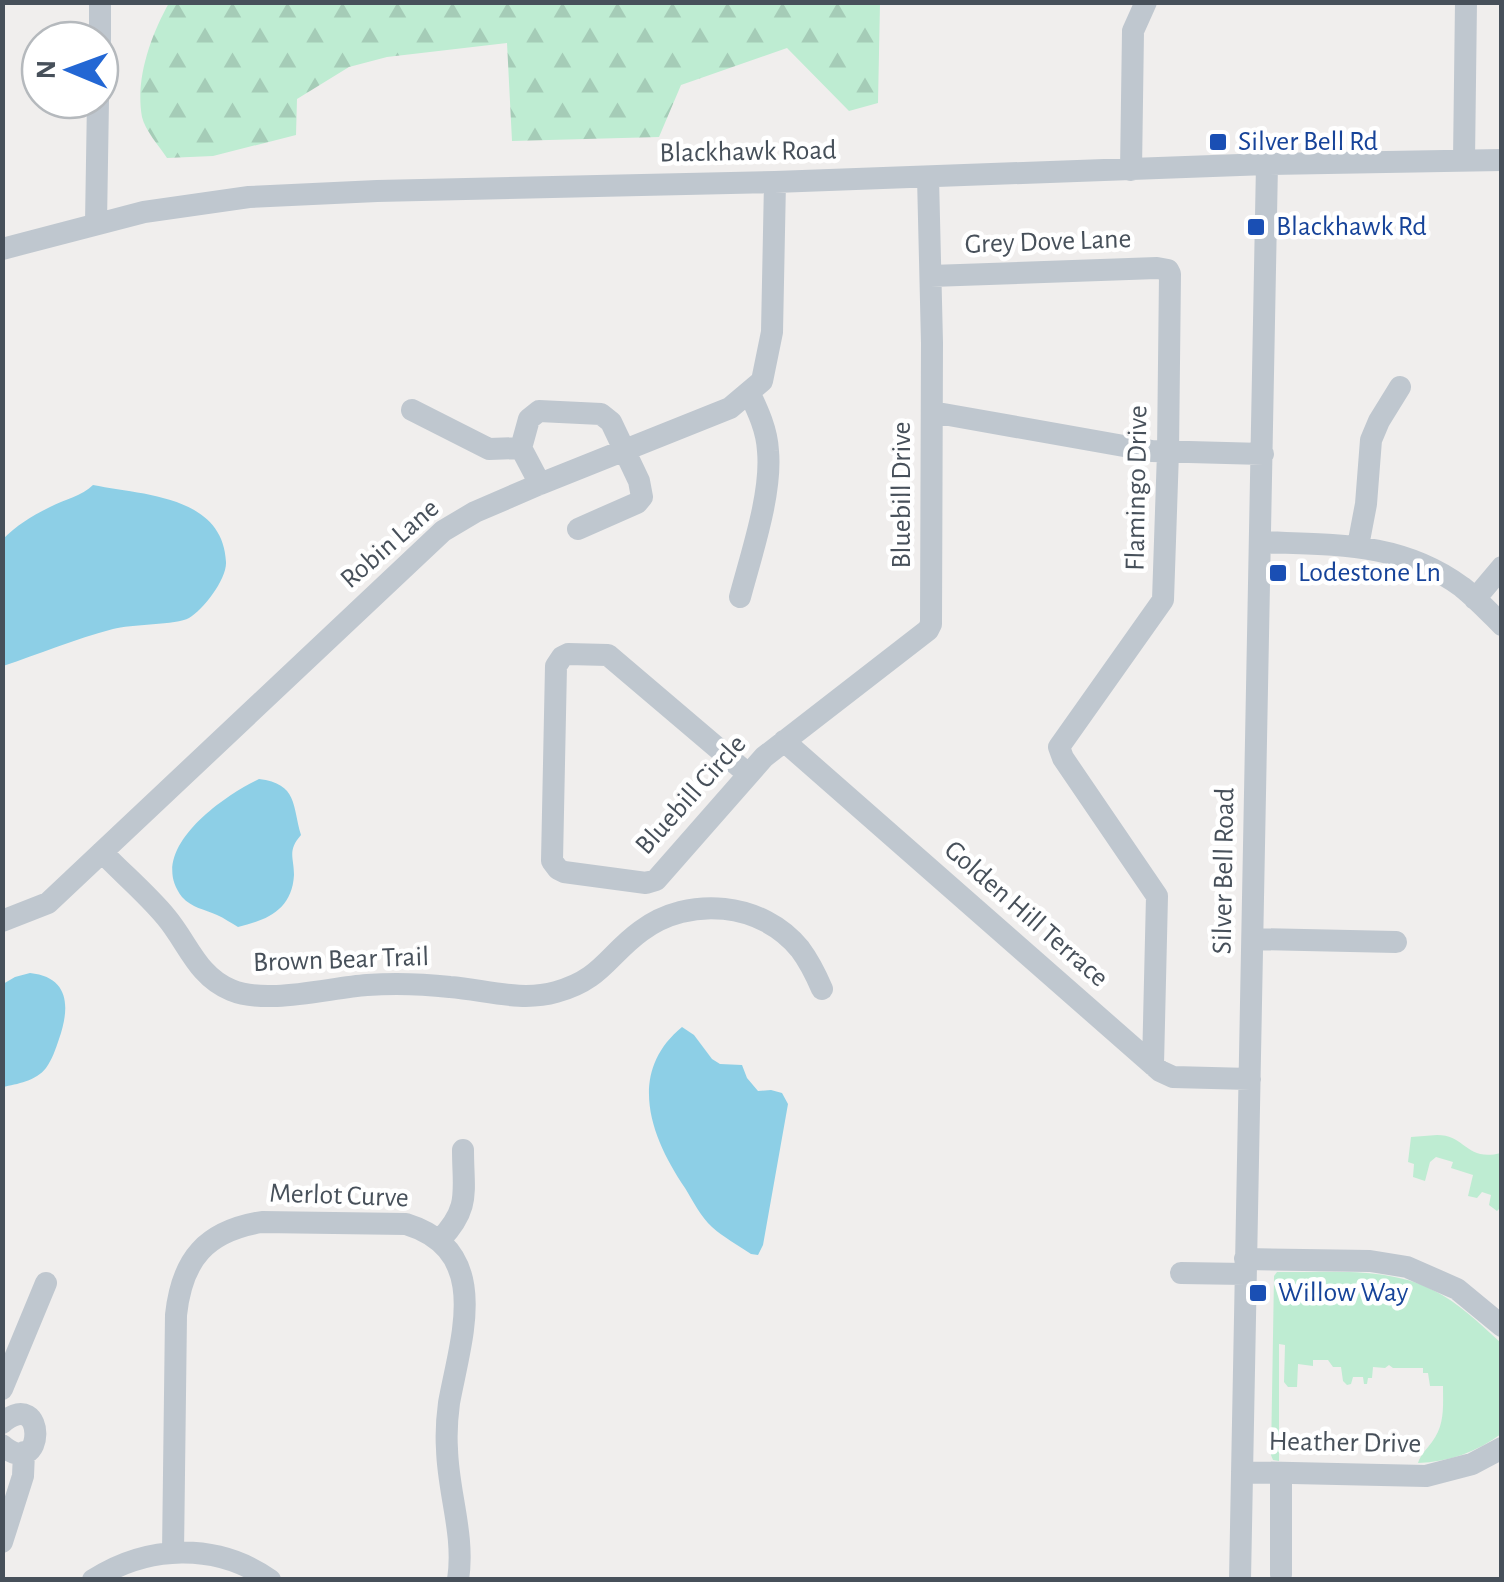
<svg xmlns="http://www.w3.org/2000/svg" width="1504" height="1582" font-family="'Alegreya Sans',sans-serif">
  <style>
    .grass { fill: #beecd2 }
    .forest { fill: url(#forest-firs) }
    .water { fill: #8dcfe6 }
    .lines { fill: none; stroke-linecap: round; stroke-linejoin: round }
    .minor { stroke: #bfc7cf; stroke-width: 22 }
    .transit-dot { fill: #1a4fb4; stroke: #fff; stroke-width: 4 }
    .labels { text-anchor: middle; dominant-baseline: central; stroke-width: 9; stroke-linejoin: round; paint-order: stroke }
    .transit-label { font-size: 28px; fill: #164399; stroke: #fff; text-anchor: start }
    .street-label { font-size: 28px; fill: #47505a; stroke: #fff }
  </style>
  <defs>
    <pattern id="forest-firs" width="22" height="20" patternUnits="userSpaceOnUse" patternTransform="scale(2.5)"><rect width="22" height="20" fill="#beecd2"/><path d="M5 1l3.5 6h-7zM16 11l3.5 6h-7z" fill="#a5ccb7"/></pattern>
  </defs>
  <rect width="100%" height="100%" fill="#f0eeed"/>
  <path class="grass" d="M1437,1135C1466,1135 1466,1162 1501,1153V1207L1497,1211L1489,1205L1491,1195L1482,1192L1477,1198L1468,1196L1473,1175L1451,1168L1453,1162L1436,1157L1430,1162L1425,1181L1413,1177L1414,1164L1408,1162L1411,1137Z
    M1277,1272C1327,1273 1386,1266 1433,1290C1459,1303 1480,1324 1501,1343V1434C1477,1452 1448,1462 1418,1463C1421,1454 1426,1450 1432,1442C1445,1425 1443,1407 1443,1386H1430L1428,1373H1423V1368H1393L1389,1365L1385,1368L1373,1367L1372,1378H1368L1367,1384H1364L1363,1377H1353L1351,1384L1347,1385L1343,1381L1341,1367H1333L1328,1360H1313V1366L1298,1364L1297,1387H1288L1284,1382L1285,1345L1279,1344V1461L1273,1460L1271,1455L1274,1276Z"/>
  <path class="forest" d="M169,3H880L878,103L849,111L787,48L681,85L659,137L512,141L507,43L387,57L349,67L297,99L296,135L213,156L167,158C159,146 145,130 142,117C135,79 151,35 169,3Z"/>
  <path class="water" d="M93,485C142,495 223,495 226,562C227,579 203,610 189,618C177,625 130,624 113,629C75,639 39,654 3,666V539C17,525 32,516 50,507C65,499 82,496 93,485Z
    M259,779C298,784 292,805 301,835C287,851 294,857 294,875C292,910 267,920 238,927C231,923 224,918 217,915C204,909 192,908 182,897C145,850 223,796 259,779Z
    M30,973C70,977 70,1008 59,1039C56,1048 52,1060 46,1068C36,1081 17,1084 3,1087V984L15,977Z
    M682,1027L694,1035L712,1059L720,1064L742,1065L747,1078L758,1091L771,1090L782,1093L788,1104L763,1245L758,1255L751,1254C738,1245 723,1237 712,1227C701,1217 693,1201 685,1188C651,1138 626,1073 682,1027Z"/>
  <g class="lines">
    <path class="minor" d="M100,40V2
      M1464,160L1466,2
      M1131,170L1133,31L1146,2
      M96,223L98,100
      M2,249L144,212L249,197L377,191L775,182L1267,164L1502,160
      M931,276L1157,268L1168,270L1170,274L1168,452L1163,600L1059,747L1063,758L1157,896L1153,1065
      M412,410L489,449L521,448L540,484
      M932,412L1152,451L1263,454
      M521,448L529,419L539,411L601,414L611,422L639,481L642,497L637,503L578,529
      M1260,542C1332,545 1400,541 1462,587C1476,598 1489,612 1502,625
      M1358,546L1366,504L1371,440L1379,421L1400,387
      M740,597C751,555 772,494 768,451C767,430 758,411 749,392
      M1475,599L1502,567
      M784,741L1160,1071L1173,1077L1250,1079
      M748,774L608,655L568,654L562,657L556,666L552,861L558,869L564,872L646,883L656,880L764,757L928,630L931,624L932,343L928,177
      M102,852C123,874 147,894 166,917C188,943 197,976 231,990C266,1005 327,988 367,985C394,983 423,984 450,987C486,990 521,1002 556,992C601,980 608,955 641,931C689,895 762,902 800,949C809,961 816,975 822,989
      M2,921L48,903L443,531L475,512L540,484L730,408L762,381L772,332L775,182
      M1253,939L1396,942
      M440,1240C471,1207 463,1192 463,1150
      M1245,1259L1370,1261L1407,1267L1457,1289L1502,1326
      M1181,1273L1245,1274
      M2,1389L46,1283
      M2,1423C47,1385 46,1483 2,1445
      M1242,1472L1426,1476L1472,1464L1502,1448
      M2,1542L23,1476L24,1452
      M173,1553L176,1315C182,1259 206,1231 262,1222L406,1224C493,1251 461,1337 449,1403C447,1418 446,1434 447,1449C448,1493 465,1535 458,1580
      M1281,1575V1473
      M93,1580C147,1545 216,1542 270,1580
      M1240,1580L1267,164"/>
  </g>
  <g class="transit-dot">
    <rect x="1208" y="132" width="20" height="20" rx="5"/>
    <rect x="1246" y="217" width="20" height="20" rx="5"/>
    <rect x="1268" y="563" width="20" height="20" rx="5"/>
    <rect x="1248" y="1283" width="20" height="20" rx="5"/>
  </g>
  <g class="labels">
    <g class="transit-label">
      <text x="1238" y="142">Silver Bell Rd</text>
      <text x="1276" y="227">Blackhawk Rd</text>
      <text x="1298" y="573">Lodestone Ln</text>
      <text x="1278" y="1293">Willow Way</text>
    </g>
    <g class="street-label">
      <text transform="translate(748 152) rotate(-1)">Blackhawk Road</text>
      <text transform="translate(1048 242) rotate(-2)">Grey Dove Lane</text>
      <text transform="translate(1137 488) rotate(-89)">Flamingo Drive</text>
      <text transform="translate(902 495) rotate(-90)">Bluebill Drive</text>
      <text transform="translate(390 544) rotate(-41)">Robin Lane</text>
      <text transform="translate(691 795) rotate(-48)">Bluebill Circle</text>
      <text transform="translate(1224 871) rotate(-89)">Silver Bell Road</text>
      <text transform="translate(1026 914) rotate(41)">Golden Hill Terrace</text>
      <text transform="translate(341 960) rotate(-2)">Brown Bear Trail</text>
      <text transform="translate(339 1196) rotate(2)">Merlot Curve</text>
      <text transform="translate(1345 1443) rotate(1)">Heather Drive</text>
    </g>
  </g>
  <rect width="1504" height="1582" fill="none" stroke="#47505a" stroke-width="10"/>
  <g transform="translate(70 70) rotate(271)"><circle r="48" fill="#ffffff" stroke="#b5b9bd" stroke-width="2.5"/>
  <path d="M0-8L18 38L0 25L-18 38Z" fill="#2367d4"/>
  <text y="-15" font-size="28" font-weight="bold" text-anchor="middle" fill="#47505a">N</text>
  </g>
</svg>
